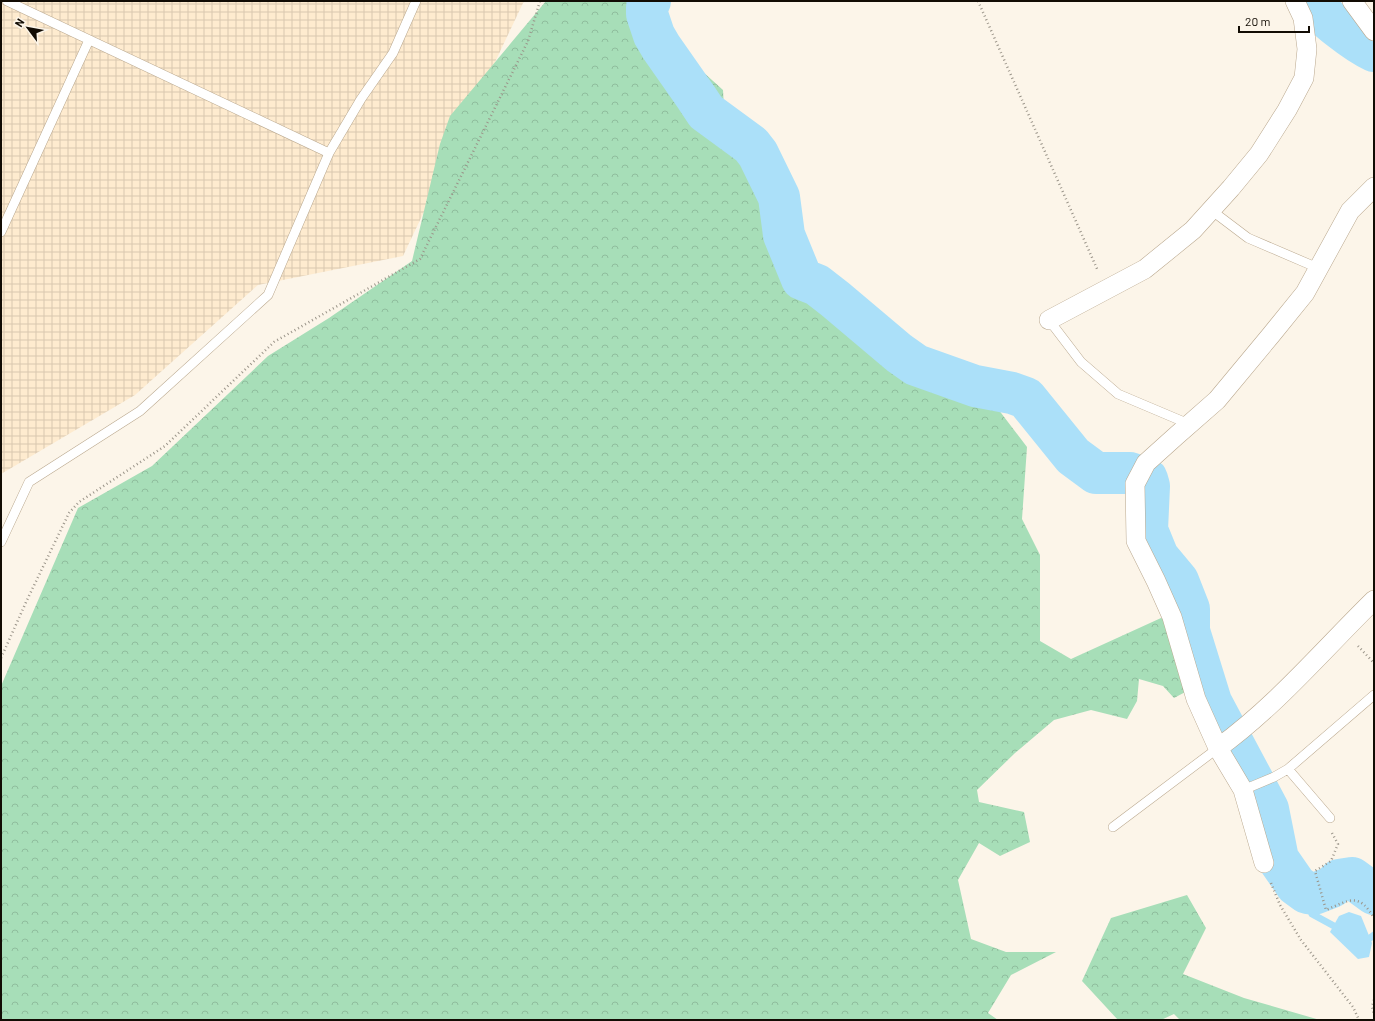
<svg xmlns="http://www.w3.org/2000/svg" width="1375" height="1021" font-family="Barlow,sans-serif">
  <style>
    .industrial { fill: url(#industrial-grid) }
    .forest { fill: url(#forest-crowns) }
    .water { fill: #abe0f9 }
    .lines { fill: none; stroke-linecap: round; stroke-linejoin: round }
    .stream { stroke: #abe0f9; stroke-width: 7 }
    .river { stroke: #abe0f9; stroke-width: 42 }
    .lane-casing { stroke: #b9a78d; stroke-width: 10 }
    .street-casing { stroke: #b9a78d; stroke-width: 20 }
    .path { stroke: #9b958a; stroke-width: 2.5; stroke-dasharray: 1 3; stroke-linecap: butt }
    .lane { stroke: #fff; stroke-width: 9 }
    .street { stroke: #fff; stroke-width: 19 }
  </style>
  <defs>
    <pattern id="industrial-grid" width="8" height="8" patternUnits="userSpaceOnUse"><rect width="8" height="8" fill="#feebcf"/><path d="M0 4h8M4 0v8" fill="none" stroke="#d9c8b0"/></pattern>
    <pattern id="forest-crowns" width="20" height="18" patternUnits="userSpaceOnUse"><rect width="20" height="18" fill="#a7deb8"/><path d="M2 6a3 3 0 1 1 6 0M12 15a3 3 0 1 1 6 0" fill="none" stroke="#8fbd9d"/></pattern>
  </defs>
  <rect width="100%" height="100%" fill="#fcf5e9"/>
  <path class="industrial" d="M1,1H524L403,256L258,285L135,395L1,474Z"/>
  <path class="forest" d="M546,1H654L660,5V33L723,90L724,108L766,140L808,268L992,401L1027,447L1022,519L1040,555V641L1071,659L1161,618L1193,629L1208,680L1174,698L1163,686L1139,679L1137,701L1127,719L1091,710L1054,720L1015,753L977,790L979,802L1024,812L1030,842L1000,856L979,843L958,880L971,939L1006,952H1056L1011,975L988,1013L998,1020H1V686L78,508L152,466L268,356L329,318L412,261L440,144L450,116Z
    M1187,895L1206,928L1183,974L1244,998L1320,1020H1180L1174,1014L1161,1020H1118L1082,981L1111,918Z"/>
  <path class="water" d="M1349,912L1361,916L1372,943L1369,957L1358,959L1330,932L1339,916Z"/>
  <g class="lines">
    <path class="stream" d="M1306,891L1312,914L1334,926
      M1370,938L1374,935"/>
    <path class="river" d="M650,1L647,7V14L654,35L661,47L696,97L706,112L751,145L758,154L779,197L784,235L802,279L817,285L835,299L899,353L916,365L975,386L1012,393L1026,398L1073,456L1096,473H1130L1147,479L1149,486L1147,530L1158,557L1178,581L1189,609V631L1211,702L1268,809L1278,859L1296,885L1307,893L1314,894L1332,887L1339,880L1352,878L1374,894
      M1312,1C1322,17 1357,43 1374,51"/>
    <g class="lane-casing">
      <path id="lane" d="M7,1L329,153L361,99L393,53L416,1
        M1211,210L1248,238L1318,268
        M1,232L89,40
        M1049,320L1081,362L1118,394L1189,424
        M1,542L29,482L140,411L268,295L329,153
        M1288,769L1330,818
        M1243,790L1274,777L1288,769L1374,695
        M1113,827L1218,748"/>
    </g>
    <g class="street-casing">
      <path id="street" d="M1352,1L1374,31
        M1049,320L1145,269L1193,230L1231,188L1259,154L1287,110L1304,78L1307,49L1303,18L1295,1
        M1218,748C1276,706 1323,650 1374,600
        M1264,863L1243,790L1218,748L1196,699L1172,617L1156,581L1136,541L1135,484L1146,463L1176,436L1217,400L1271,335L1305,293L1350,211L1374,187"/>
    </g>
    <path class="path" d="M978,1L1098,271
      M1358,646L1374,663
      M1,658L27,600L69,513L79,502L165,446L274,342L420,259L528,41L540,1
      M1332,833L1338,844L1331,861L1315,871L1326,910C1349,900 1359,892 1374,918
      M1271,883L1280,905L1301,940L1353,1007L1359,1020
      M1374,1000L1372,1006L1374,1015"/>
    <use href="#lane" class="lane"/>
    <use href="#street" class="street"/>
  </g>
  <rect width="1375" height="1021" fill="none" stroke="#120c04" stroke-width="4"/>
  <g transform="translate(28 28) rotate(302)" stroke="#fcf5e9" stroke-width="3" paint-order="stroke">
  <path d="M0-3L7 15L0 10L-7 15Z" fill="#120c04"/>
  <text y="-6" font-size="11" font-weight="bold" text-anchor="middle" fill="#120c04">N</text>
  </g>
  <path d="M1239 26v6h70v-6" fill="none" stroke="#120c04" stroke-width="2"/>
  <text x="1245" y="26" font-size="12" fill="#120c04" stroke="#fcf5e9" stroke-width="3" paint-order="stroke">20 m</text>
</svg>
